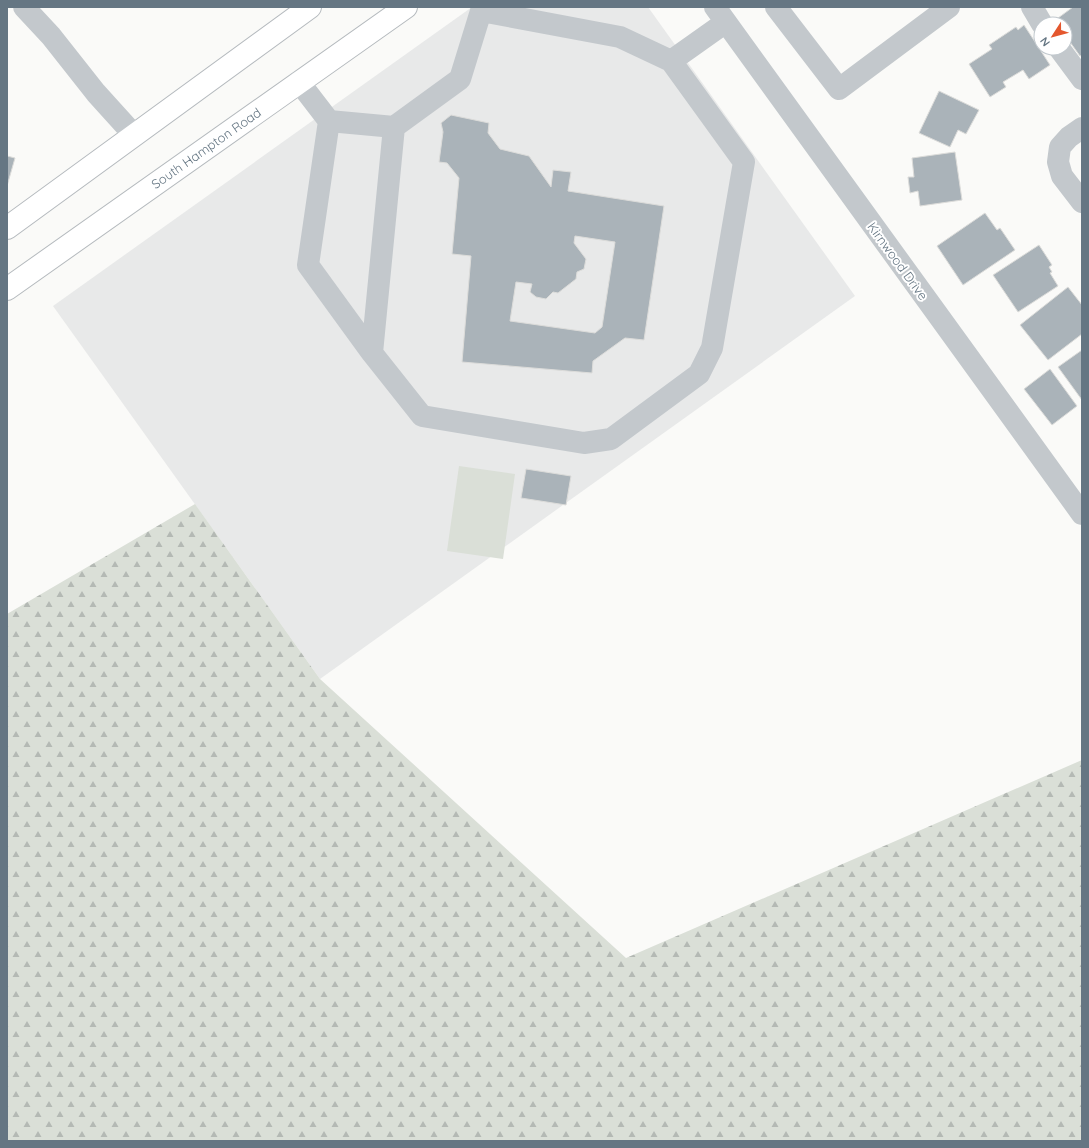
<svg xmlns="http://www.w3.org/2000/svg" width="1089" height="1148" font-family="Quicksand,sans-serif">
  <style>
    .built { fill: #e8e9e9 }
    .forest { fill: url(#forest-firs) }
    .pitch { fill: #dadfd7 }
    .building { fill: #aab3b9; stroke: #dcdcda; fill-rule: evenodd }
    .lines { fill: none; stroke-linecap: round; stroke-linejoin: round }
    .major-casing { stroke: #b5babe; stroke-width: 24 }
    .minor { stroke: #c3c8cc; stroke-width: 22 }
    .major { stroke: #fff; stroke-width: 22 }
    .labels { text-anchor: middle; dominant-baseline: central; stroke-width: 4; stroke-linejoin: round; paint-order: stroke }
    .street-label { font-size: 13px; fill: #657683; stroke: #fff }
  </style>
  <defs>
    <pattern id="forest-firs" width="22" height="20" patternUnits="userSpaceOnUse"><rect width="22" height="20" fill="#dadfd7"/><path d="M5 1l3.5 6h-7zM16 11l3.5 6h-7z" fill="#b4b9b4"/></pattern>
  </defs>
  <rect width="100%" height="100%" fill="#fafaf8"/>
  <path class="built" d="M472,7H648L855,296L320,679L53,306Z"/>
  <path class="forest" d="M195,504L320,679L626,958L1082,760V1141H7V614Z"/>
  <path class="pitch" d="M459,466L515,474L503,559L447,551Z"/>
  <path class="building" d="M1073,7H1082V55L1080,56L1065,35V24H1057L1054,21Z
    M1024,25L1050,65L1029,79L1023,70L1003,82L1006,87L990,97L969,64L992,49L989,45L1016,27L1018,30Z
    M939,91L979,110L966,134L958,130L950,147L919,133Z
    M451,115L489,123L488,133L500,149L529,156L551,187L553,170L571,172L568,191L664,206L644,340L625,338L593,361L592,373L462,362L471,256L452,254L459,178L447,163L439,162L443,132L441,123ZM575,236L615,242L602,327L595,333L510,321L516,282L532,284L530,292L536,297L546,299L553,292L558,293L576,279L577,272L584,269L586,259L574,243Z
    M955,152L962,200L920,206L918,191L910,193L908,177H914L912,158Z
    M7,156L15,158L7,186Z
    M985,213L997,230L1000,228L1015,250L963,285L937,246Z
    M1039,245L1052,265L1049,267L1052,272L1050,273L1058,286L1018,312L993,275Z
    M1068,287L1082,305V334L1048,360L1020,325Z
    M1082,350V400L1058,367Z
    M1050,369L1077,406L1052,425L1024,389Z
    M526,469L571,476L566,505L521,498Z"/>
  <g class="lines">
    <g class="major-casing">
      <path id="major" d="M7,228L310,7
        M7,289L406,7"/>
    </g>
    <path class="minor" d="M24,7L51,36L96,93L134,135
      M715,7L1082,514
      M776,7L839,89L949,7
      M1032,7L1042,24
      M1059,48L1082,79
      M671,61L726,22
      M299,82L329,121L394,127L460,79L481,11L620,37L671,61L744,162L712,348L699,374L611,439L584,443L422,416L372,353L308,265L329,121
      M1082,128L1069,137L1060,147L1058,162L1062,176L1082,202
      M372,353L394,127"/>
    <use href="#major" class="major"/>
  </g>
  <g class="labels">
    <g class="street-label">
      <text transform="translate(206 148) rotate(-35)">South Hampton Road</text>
      <text transform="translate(898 261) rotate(54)">Kirnwood Drive</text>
    </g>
  </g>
  <rect width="1089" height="1148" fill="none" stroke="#657683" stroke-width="16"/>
  <g transform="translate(1053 36) rotate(234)"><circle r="19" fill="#ffffff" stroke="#c1c8cd"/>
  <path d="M0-3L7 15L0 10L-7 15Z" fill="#e4572e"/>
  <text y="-6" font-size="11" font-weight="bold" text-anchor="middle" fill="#657683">N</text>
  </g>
</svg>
